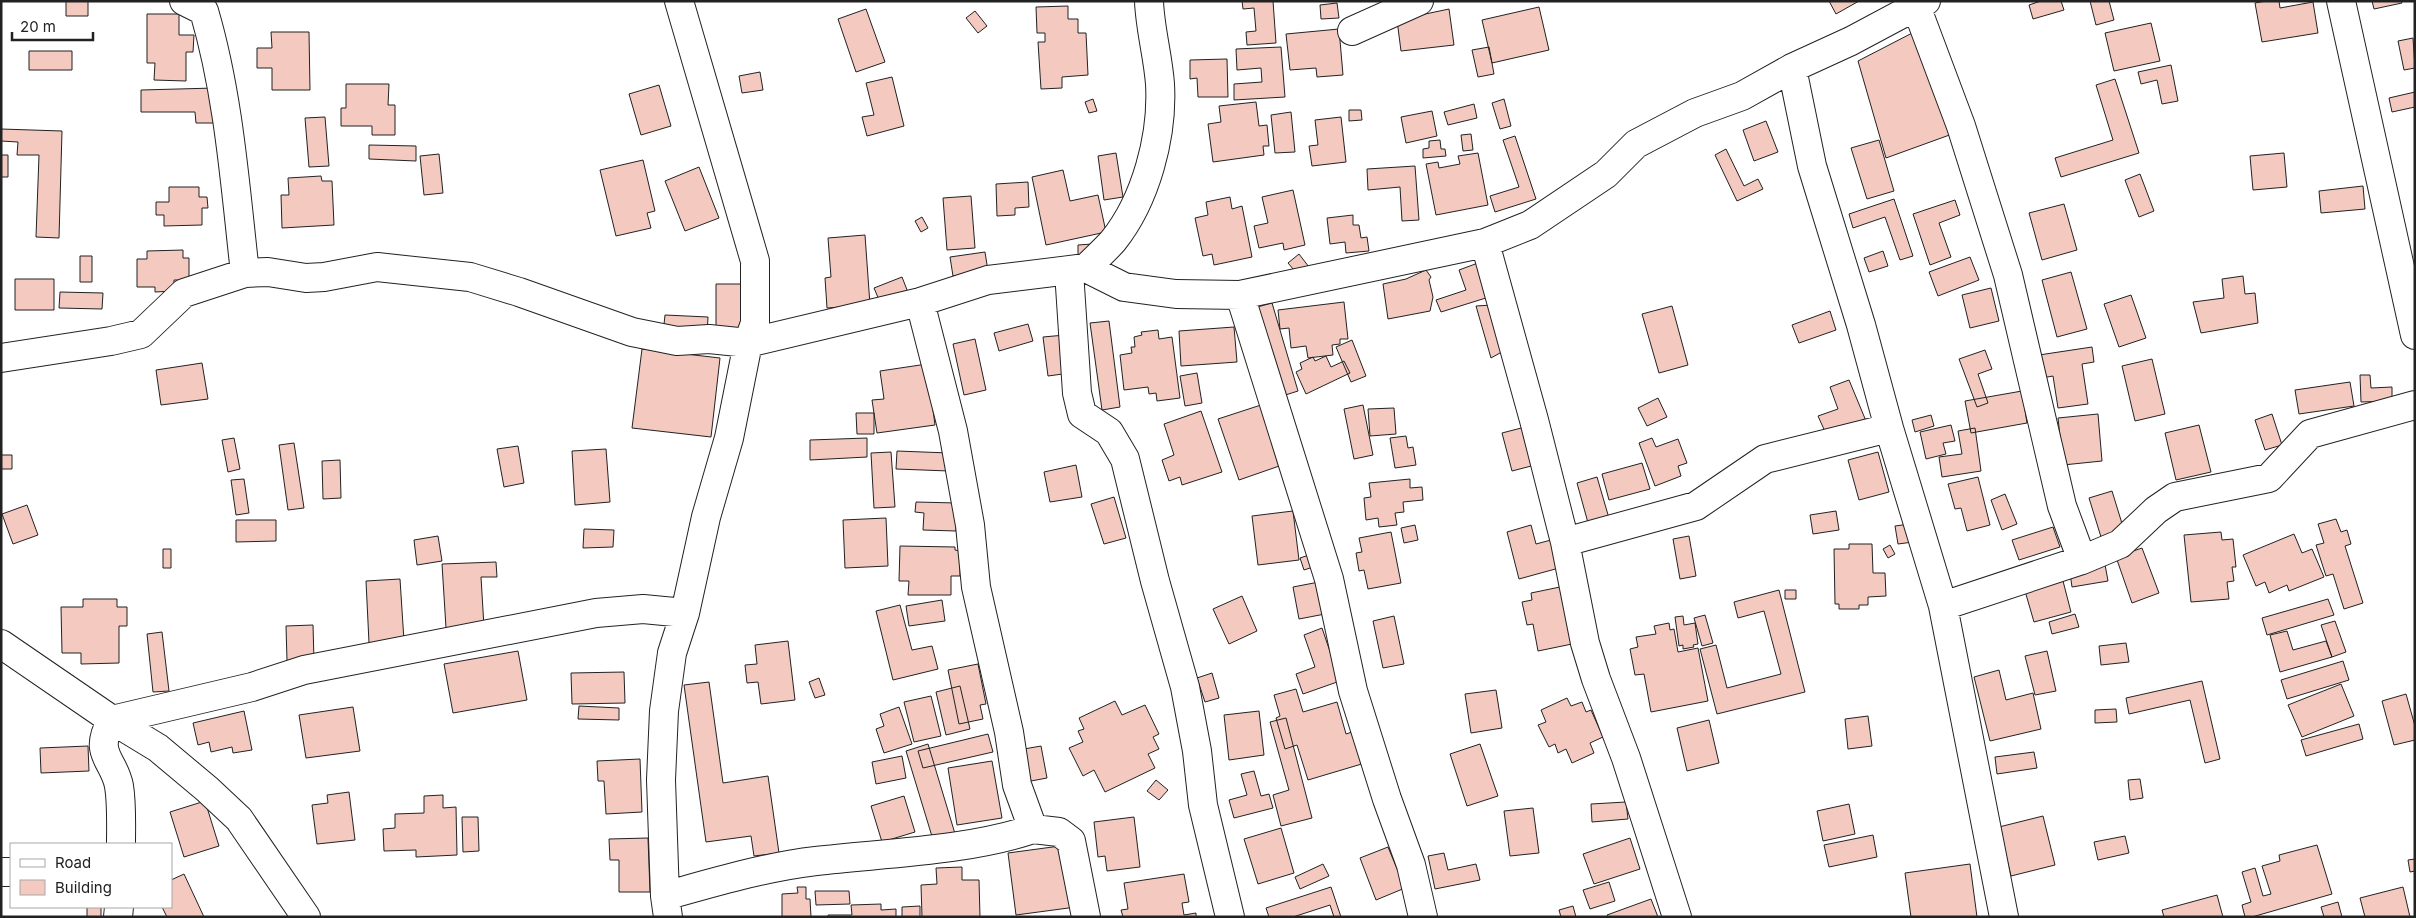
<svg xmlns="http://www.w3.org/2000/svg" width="2416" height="918" font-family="Inter,sans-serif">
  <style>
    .building { fill: #f3c9c0; stroke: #222 }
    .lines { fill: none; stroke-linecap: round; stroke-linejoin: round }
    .minor-casing { stroke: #222; stroke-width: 30 }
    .minor { stroke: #fff; stroke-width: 28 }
  </style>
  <rect width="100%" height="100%" fill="#fff"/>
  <path class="building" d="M66,1H88V16H66Z
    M1242,1H1273L1276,43L1247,45L1246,32L1256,31L1254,8L1243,9Z
    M1829,1H1859L1836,14Z
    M2041,1H2061L2064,10L2033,19L2029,5Z
    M2090,1H2109L2114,20L2096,25Z
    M2266,1H2279L2280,8L2313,2L2318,33L2262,42L2255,3Z
    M2372,1H2401L2402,3L2374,9Z
    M1337,3L1339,18L1321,19L1320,5Z
    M1068,6V19H1078V33H1086L1088,75L1062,77V88L1041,89L1038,42H1045V33H1037L1036,7Z
    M1539,7L1549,50L1492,63L1482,20Z
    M866,9L885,62L856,72L838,19Z
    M1449,9L1454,45L1401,51L1397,20Z
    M975,11L987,26L978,33L966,18Z
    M147,14H179V35H194L193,52H186V81L154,80L155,63H147Z
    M2151,23L2160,61L2114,71L2105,33Z
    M1339,29L1343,75L1317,77L1316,68L1290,70L1286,34Z
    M1918,30L1955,133L1886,158L1858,61Z
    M271,32H309L310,90H272V68H257V48H272Z
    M2413,38L2415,68L2404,70L2398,41Z
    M1281,47L1285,97L1234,100V84L1262,82L1261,68L1237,70L1236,49Z
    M1489,47L1494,74L1478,77L1472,50Z
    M29,51H72V70H29Z
    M1227,59L1228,97H1198L1197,78L1190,79V60Z
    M2171,65L2178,101L2162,104L2157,80L2141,84L2138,72Z
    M760,72L763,90L742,93L739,76Z
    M892,77L904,126L867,136L862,117L874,115L866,83Z
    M2115,79L2139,153L2061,177L2055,158L2113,140L2096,85Z
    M346,84H389L388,105H395V135H372V126H341V108H346Z
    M659,85L671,126L641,135L629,94Z
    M215,88L216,123H196L195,112H141V90Z
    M2415,92V107L2392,112L2389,98Z
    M1093,99L1097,111L1089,113L1085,102Z
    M1504,99L1511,126L1500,129L1492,103Z
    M1256,102L1259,126L1267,125L1269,146H1263L1264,155L1213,162L1208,124L1221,122L1219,106Z
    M1474,104L1477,118L1448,125L1444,112Z
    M1349,110H1361L1362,120L1349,121Z
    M1432,111L1437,136L1406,143L1401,117Z
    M1291,112L1295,152L1275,153L1271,115Z
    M325,117L329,166L309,167L305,118Z
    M1341,117L1346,162L1312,166L1309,146L1318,145L1315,120Z
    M1766,121L1778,152L1754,161L1743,130Z
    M1,129L62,131L59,238L36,237L39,155H17L18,142L1,141Z
    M1471,134L1473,150L1463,151L1461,135Z
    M1515,136L1536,199L1495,212L1490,196L1519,187L1503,140Z
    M1440,140L1441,149H1445L1446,156L1423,158V149L1429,148V141Z
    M1879,140L1894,191L1867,199L1851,148Z
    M369,145L416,146V161L369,159Z
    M1726,149L1744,186L1758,179L1763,189L1737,201L1715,155Z
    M1116,153L1123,197L1104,200L1098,156Z
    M1478,153L1488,205L1436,215L1426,164L1438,162L1439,168L1460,164L1458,156Z
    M2284,153L2287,187L2253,190L2250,156Z
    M439,154L443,193L424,195L420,156Z
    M1,155H8V177H1Z
    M643,160L655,211L647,213L651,228L616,236L600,170Z
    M1415,166L1419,220L1402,221L1400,187L1368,190L1367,169Z
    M699,167L719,218L685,231L665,181Z
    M1063,170L1070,201L1098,195L1106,232L1046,245L1032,177Z
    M2140,174L2154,211L2139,217L2125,180Z
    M321,176L322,181H332L334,225L282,228L281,195H289L288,178Z
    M1028,182L1029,207L1015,208V215L997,216L996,184Z
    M2363,186L2365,209L2321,213L2319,191Z
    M169,187H199V197H207L208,208H202V225L164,226V215H156V202H169Z
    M1293,190L1305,245L1284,250L1283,243L1259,248L1254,226L1268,223L1262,197Z
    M971,196L975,248L947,250L943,198Z
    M1230,197L1232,209L1242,206L1252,257L1214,265L1212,254L1203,256L1195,218L1208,215L1206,202Z
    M1894,199L1913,256L1900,260L1885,217L1853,228L1849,214Z
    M1955,200L1960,215L1939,223L1951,257L1930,265L1913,214Z
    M2064,204L2077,250L2042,260L2029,213Z
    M1353,215V225H1359L1361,238L1367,237L1369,251L1346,253L1345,242L1330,244L1327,218Z
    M922,217L928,228L921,232L915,221Z
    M865,235L870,305L827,308L825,278L831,277L828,238Z
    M1092,244L1093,255H1078V245Z
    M183,250V258H189V280H174V291L155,292V287H137V259H147V251Z
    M1883,251L1888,266L1869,272L1864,258Z
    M985,252L988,271L953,276L950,257Z
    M1299,254L1309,267L1299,276L1288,263Z
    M80,256H92V282H80Z
    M1970,257L1979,280L1938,296L1929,272Z
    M1478,263L1489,297L1441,312L1436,300L1466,290L1459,270Z
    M1426,270L1431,277L1429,280L1433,297L1430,311L1388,319L1383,284L1406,279Z
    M2071,272L2087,329L2057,337L2042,280Z
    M2243,276L2245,294L2255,293L2258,323L2201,333L2193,302L2224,298L2222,279Z
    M902,277L909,295L882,307L874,288Z
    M15,279H54V310H15Z
    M716,284H745V329H716Z
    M1991,288L1999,321L1970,328L1962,295Z
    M60,292L103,293L102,309L59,308Z
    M2131,295L2146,338L2119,347L2104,304Z
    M1344,302L1348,339H1340V344L1332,345L1333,355L1308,358L1306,346L1291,348L1289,328L1280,329L1278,310Z
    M1272,303L1298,391L1276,398L1250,309Z
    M1492,305L1507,349L1491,358L1476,306Z
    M1672,306L1688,365L1659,373L1642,314Z
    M1830,311L1836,330L1799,343L1792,325Z
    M665,315L708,317L707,336L663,334Z
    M1109,321L1120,407L1102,410L1090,323Z
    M1028,324L1033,341L999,351L994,333Z
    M1234,327L1237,362L1181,366L1179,331Z
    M1158,330L1159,339L1172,337L1180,398L1157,401L1156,393L1149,394L1148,387L1124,390L1120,355L1132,353L1131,347H1135L1134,337L1142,335L1141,332Z
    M1065,335L1070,373L1048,376L1043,337Z
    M975,339L986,390L964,395L953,344Z
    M1352,340L1366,376L1351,382L1336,347Z
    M2092,347L2094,362L2082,364L2088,404L2058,408L2053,376L2042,378L2039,355Z
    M642,349L720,358L711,437L632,428Z
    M1985,350L1992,369L1978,374L1988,403L1977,407L1959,359Z
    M1326,356L1331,367L1344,361L1350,373L1306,394L1296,372L1302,369L1300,363L1313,357L1315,361Z
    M2152,359L2165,414L2135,421L2122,366Z
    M202,363L208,399L161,405L156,370Z
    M927,364L935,425L877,433L872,400L884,399L880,371Z
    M1197,373L1202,403L1185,406L1180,376Z
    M2360,375H2370L2371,388L2392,387V401L2361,402Z
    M1849,380L1866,421L1827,436L1818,416L1838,409L1830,387Z
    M2350,382L2354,406L2299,414L2295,390Z
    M2022,391L2027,423L1971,433L1965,401Z
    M1658,398L1667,417L1647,426L1638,408Z
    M1264,404L1285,464L1239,480L1218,419Z
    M1363,405L1373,455L1354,459L1344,409Z
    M1394,408L1396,434L1370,436L1368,409Z
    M1201,411L1222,472L1182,485L1180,477L1169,481L1162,460L1174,455L1164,424Z
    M856,413H874V434H857Z
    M2098,414L2102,461L2063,465L2058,418Z
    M2272,414L2282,445L2265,450L2255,420Z
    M1931,415L1934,426L1915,432L1912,420Z
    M1951,425L1955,441L1943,443L1946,454L1926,459L1920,432Z
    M2199,425L2211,472L2176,480L2165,433Z
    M1529,426L1539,464L1512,471L1502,433Z
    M1975,428L1981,471L1942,477L1939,457L1962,454L1958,431Z
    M1406,436L1408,448L1413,447L1416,465L1395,468L1390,438Z
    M234,438L240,469L228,472L222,440Z
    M867,438V457L810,460V440Z
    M1652,438L1656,447L1678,439L1687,463L1678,466L1681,476L1655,486L1639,443Z
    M294,443L304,508L288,510L279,445Z
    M518,446L524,483L504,487L497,449Z
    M606,449L610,502L575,505L572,451Z
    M897,451L949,453V471L896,469Z
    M891,452L895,507L874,508L871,453Z
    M1878,452L1889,492L1859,500L1848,460Z
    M1,455H12V469H1Z
    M340,460L341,498L323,499L322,461Z
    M1642,463L1650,489L1609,500L1602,474Z
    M1076,465L1082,497L1050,502L1044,472Z
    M1597,477L1611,525L1590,530L1577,483Z
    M1978,477L1990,525L1967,531L1961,508L1955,509L1948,484Z
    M244,479L249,513L236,515L231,480Z
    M1410,479V488L1422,487L1423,500L1403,502L1404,512L1395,513L1397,525L1379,527L1378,518L1366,520L1364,498L1371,497L1369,483Z
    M2112,491L2124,530L2101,537L2089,498Z
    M2005,494L2017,524L2002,530L1991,500Z
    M1114,497L1126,538L1104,544L1091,504Z
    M916,502L957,503L956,531L923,530L924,513L915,512Z
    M27,505L38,535L13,544L2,514Z
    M1293,511L1299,560L1258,565L1252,516Z
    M1836,511L1839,530L1813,534L1810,515Z
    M886,518L888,566L845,568L843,520Z
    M2336,519L2341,532L2347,530L2351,544L2345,546L2363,603L2344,609L2333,574L2326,576L2316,545L2324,543L2318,524Z
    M236,520H276V541L236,542Z
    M1910,524L1913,542L1898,544L1895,526Z
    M1415,525L1418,540L1404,543L1401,528Z
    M1531,525L1536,544L1551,540L1559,568L1519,579L1507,532Z
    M2053,527L2060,547L2019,560L2012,540Z
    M584,529L614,530L613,547L583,548Z
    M1391,532L1401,583L1368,589L1364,570L1359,571L1356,553L1362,552L1359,538Z
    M2221,532L2222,540L2233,539L2236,567H2232L2234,581L2227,582L2229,599L2191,602L2184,535Z
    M2294,534L2302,553L2312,549L2324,577L2289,591L2287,585L2269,593L2265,582L2256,586L2243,555Z
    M438,536L442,561L417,565L414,540Z
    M1689,536L1696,576L1680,579L1673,539Z
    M1849,544H1872L1873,573H1885L1886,596L1868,597V605H1859V609H1839V604H1835L1834,549H1849Z
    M1890,545L1895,554L1888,558L1883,549Z
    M900,546L955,547V550L960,551V576H951V595H908L909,581H899Z
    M2142,548L2159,593L2132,603L2116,557Z
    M163,549H171V568H163Z
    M1315,553L1319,565L1304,570L1300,558Z
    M2104,559L2108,581L2072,587L2069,566Z
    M496,562L497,577H481L484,627L446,628L442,564Z
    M400,579L404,641L369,643L366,581Z
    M2063,581L2071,612L2034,622L2025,591Z
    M1319,582L1325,614L1299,619L1293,587Z
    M1560,587L1572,644L1538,651L1533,624L1527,625L1522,602L1532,600L1531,593Z
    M1779,590L1805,692L1717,714L1700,649L1716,645L1727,688L1781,674L1764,611L1738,618L1734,602Z
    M1785,590H1796V599H1785Z
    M1242,596L1257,631L1229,644L1213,609Z
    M83,599H117V607H127V626H119V663L81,664V653H62L61,607H83Z
    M2328,599L2334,615L2267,635L2262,618Z
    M942,600L945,621L909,626L906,606Z
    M900,605L912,650L932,646L938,669L893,680L876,611Z
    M2075,614L2079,627L2052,634L2049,622Z
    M1705,615L1713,643L1702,646L1694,618Z
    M1394,616L1404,664L1383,668L1373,621Z
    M1683,616L1684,625L1695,623L1698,644L1693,645L1694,647L1683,649V645L1679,646L1675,617Z
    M2335,621L2346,652L2332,657L2321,625Z
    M1669,623L1670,630L1674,629L1678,652L1698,648L1708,701L1651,712L1644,674L1635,675L1630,649L1638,647L1636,637L1656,634L1654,626Z
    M313,625L314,661H287L286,626Z
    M1322,628L1340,681L1303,694L1296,674L1315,667L1304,635Z
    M2287,631L2293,650L2326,641L2332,657L2280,672L2270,635Z
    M162,632L169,691L153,692L147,634Z
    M788,641L795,700L761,704L758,682L747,683L745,665L757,664L755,645Z
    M2126,643L2129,662L2101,665L2099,646Z
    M518,651L527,700L453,713L444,664Z
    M2047,651L2056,691L2035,695L2025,656Z
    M2343,661L2349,680L2287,699L2281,680Z
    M978,664L986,704L980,705L983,719L959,724L948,670Z
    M1999,670L2006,700L2033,693L2041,729L1990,741L1974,677Z
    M624,672L625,703L572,704L571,673Z
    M1212,673L1219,698L1205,702L1197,678Z
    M819,678L825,695L815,698L809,682Z
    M2202,681L2220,759L2205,763L2190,700L2129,714L2126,698Z
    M709,682L723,783L768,776L779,853L754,856L751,836L706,842L684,685Z
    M2341,684L2354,716L2302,737L2288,705Z
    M960,686L970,729L946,735L936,692Z
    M1296,689L1303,712L1337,702L1346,734L1355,731L1365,763L1308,780L1297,745L1285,749L1276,718L1280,716L1274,695Z
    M1496,690L1502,728L1471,733L1465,694Z
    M2406,694L2415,726V740L2394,745L2382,701Z
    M931,696L941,736L914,742L904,702Z
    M1567,698L1571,706L1582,702L1586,712L1591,710L1603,737L1590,743L1594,753L1572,763L1566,749L1558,753L1555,744L1549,747L1538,725L1546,722L1541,710Z
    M1115,701L1122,715L1145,705L1159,734L1153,737L1159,749L1148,754L1155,768L1105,792L1094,770L1083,776L1069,748L1083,742L1078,731L1084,729L1079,718Z
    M579,706L619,708V720L578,719Z
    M353,707L360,751L306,758L299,715Z
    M899,707L912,744L884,753L876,729L884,726L880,714Z
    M2116,709L2117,722L2095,723V710Z
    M244,711L252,750L233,753L232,747L211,752L209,742L198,745L193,723Z
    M1259,711L1264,755L1229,760L1224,715Z
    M1868,716L1872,746L1848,749L1845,719Z
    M1286,718L1312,818L1281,826L1273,795L1289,790L1270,722Z
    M1709,720L1719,763L1687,771L1677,728Z
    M2359,724L2363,739L2306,756L2301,740Z
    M988,734L993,752L923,768L918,751Z
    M928,744L956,837L934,843L906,751Z
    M1480,744L1498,796L1467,806L1450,754Z
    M88,746L89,771L41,773L40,748Z
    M1041,746L1047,778L1031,781L1024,749Z
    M2034,752L2037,768L1997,774L1995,757Z
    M902,756L906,778L876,784L872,762Z
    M640,759L642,812L606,814L604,781H598L597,761Z
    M992,761L1002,818L957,825L948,768Z
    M1254,771L1261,796L1269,794L1273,808L1234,818L1229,800L1247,795L1241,774Z
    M2140,779L2143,798L2130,800L2128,780Z
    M1156,780L1168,790L1159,800L1147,791Z
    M349,792L355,840L317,844L312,805L328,803L327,795Z
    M443,795V808L456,807L457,855L416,857V850L384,851L383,829L395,828V814L424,813V796Z
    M904,796L915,832L882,842L871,806Z
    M205,801L219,846L184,857L170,812Z
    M1626,802L1628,819L1592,822L1591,804Z
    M1849,804L1855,834L1823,841L1817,811Z
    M1533,808L1539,853L1510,856L1504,811Z
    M2043,816L2055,865L2011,876L1999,827Z
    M462,817H478L479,851L463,852Z
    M1134,817L1140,867L1107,871L1105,856L1098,857L1094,822Z
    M1281,828L1294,873L1258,884L1244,839Z
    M1873,835L1877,857L1829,867L1824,845Z
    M2125,836L2129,853L2098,860L2094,842Z
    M648,838L650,892H619V860H610L609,839Z
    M1630,838L1640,869L1594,884L1583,854Z
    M2317,845L2332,894L2252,917H2245L2242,905L2251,902L2242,872L2255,868L2263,896L2271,894L2262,866L2280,861L2279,855Z
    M1060,846L1076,907L1016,915L1008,853Z
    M1388,847L1405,888L1376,900L1360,858Z
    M1444,853L1448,870L1476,864L1480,880L1435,889L1428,856Z
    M2415,859V871L2410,872L2408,860Z
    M1323,864L1329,876L1300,889L1295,877Z
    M1970,864L1977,917H1911L1905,873Z
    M962,867V880H979L980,917H922L921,885L937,884L936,868Z
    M184,874L204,917H167L162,907H171V880Z
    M1184,874L1189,902L1182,903L1184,915L1196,913V917H1123L1121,910L1128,909L1124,883Z
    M1609,882L1615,901L1590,909L1583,890Z
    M797,887H806V899H810L811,917H782V894L798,893Z
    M1331,887L1341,917H1334L1330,905L1293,917H1269L1266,908Z
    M2403,887L2410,917H2365L2360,898Z
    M815,891H849L850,904L816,905Z
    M2217,895L2223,917H2164L2162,910Z
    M1651,899L1658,917H1608L1607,915Z
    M2338,902L2342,917H2324L2321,907Z
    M881,904V910L896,909V917H828V915H852L851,905Z
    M920,906V917H902V907Z
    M1573,906L1576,917H1561L1559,910Z
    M87,907H101V917H87Z"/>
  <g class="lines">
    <g class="minor-casing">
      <path id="minor" d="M184,1L204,11C229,96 235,185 245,273
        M2341,1L2415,335
        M1916,6L1961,126L2008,275L2062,506L2082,560
        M1352,31L1419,1
        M1792,68L1812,166L1861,325L1889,428L1943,606L2004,917
        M1485,243L1534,420L1565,542L1585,643L1596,679L1626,758L1677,917
        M1086,268C1095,259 1105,250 1113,241C1146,200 1163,136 1160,84C1158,56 1150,29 1149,1
        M1069,271L1077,393L1082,414L1109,432L1125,459L1155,581L1185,687L1197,751L1203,805L1230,917
        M1240,295L1329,579L1353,691L1387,799L1411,865L1423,917
        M920,302L953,431L970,525L976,587L1009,732L1017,785L1033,829L1059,832L1071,841L1086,917
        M1,358L111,341L141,334L184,293L245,273L268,272L306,278L324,277L377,267L470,277L519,292L632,332L677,341L709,339L748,343L920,302L988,280L1086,268L1124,287L1176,294L1240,295L1485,243L1530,225L1606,174L1636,144L1695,113L1742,96L1792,68L1851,41L1926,1
        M1565,542L1696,506L1765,459L1889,428
        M1943,606L2082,560L2120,544L2156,510L2175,497L2269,478L2310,434L2415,405
        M1,644L112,720L158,748L207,789L239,819L306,917
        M121,844C121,825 122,804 119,786C114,759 92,754 112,720L252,687L304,670L596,613L643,609L685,613
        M1,872H11
        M665,896C715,882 765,867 816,861C885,853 968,851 1033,829
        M118,917L119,907
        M668,917L665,896L661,780L664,711L672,653L685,613L706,517L729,438L748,343L755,323V261L679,1"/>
    </g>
    <use href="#minor" class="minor"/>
  </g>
  <rect width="2416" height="918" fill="none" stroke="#222222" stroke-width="5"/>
  <rect x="10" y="843" width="162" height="65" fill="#ffffff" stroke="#a7a7a7"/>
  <rect x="20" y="859" width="25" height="8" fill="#ffffff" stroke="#a7a7a7"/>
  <text x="55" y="868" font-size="15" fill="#222222">Road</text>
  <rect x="20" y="880" width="25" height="15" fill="#f3c9c0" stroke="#a7a7a7"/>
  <text x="55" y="893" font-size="15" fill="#222222">Building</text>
  <path d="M12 32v8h81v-8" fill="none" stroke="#222222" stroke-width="2.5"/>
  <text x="20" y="32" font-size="15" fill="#222222" stroke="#ffffff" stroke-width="4" paint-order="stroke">20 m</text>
</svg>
